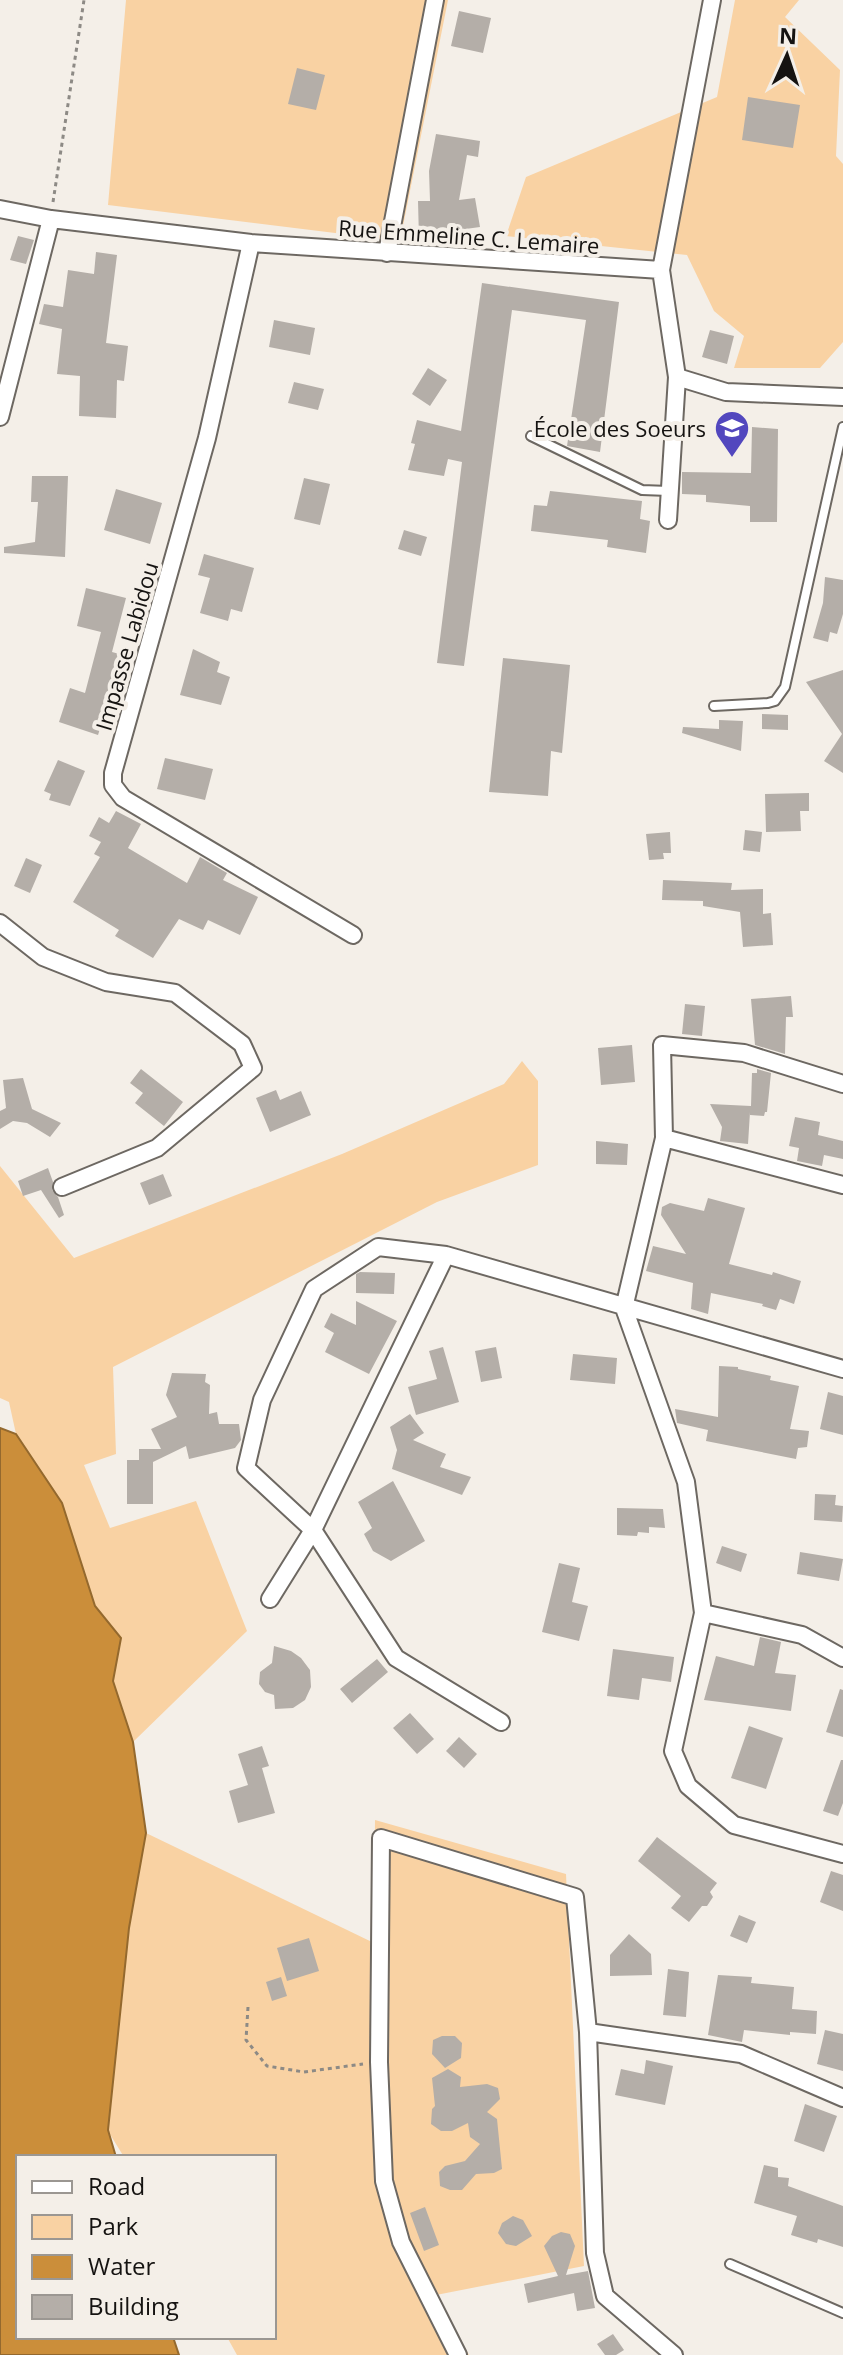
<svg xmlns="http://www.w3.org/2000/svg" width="843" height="2355" font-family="'Open Sans',sans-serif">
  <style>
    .green { fill: #f9d2a3 }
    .water { fill: #cb8e3a; stroke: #94692e; stroke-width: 2 }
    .building { fill: #b4aea8 }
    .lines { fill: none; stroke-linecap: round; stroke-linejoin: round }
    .service-casing { stroke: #6d6862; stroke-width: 12 }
    .minor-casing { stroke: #6d6862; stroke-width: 20 }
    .path { stroke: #8d8a85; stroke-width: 3; stroke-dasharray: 4 4; stroke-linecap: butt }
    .service { stroke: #fff; stroke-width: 8 }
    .minor { stroke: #fff; stroke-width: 16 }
    .labels { text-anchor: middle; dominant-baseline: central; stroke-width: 8; stroke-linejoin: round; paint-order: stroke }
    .street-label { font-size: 22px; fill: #151311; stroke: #f4efe8 }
    .poi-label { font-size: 22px; fill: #151311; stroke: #f4efe8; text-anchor: end }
  </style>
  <rect width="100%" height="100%" fill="#f4efe8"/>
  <path class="green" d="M126,0H448L400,241L108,205Z
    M735,0H799L785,17L840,70L836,156L843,164V342L820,368H734L744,336L714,311L687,255L506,236L526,177L717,97Z
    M522,1061L538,1081V1165L437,1202L113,1367L116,1454L84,1465L110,1528L196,1501L247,1631L133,1742L113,1681L121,1638L95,1606L62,1503L16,1434L9,1402L0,1398V1166L74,1258L342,1154L504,1084Z
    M375,1820L566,1874L584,2266L436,2295L469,2355H237L227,2337H274V2157H124L108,2131L129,1928L146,1833L374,1943Z"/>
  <path class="water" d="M0,1428L16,1434L62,1503L95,1606L121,1638L113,1681L133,1742L146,1833L129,1928L108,2130L116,2157H18V2337H173L179,2355H0Z"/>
  <path class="building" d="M459,11L491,18L483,53L451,46Z
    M297,68L325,75L316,110L288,104Z
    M748,97L800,105L793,148L742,140Z
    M436,134L480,141L478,157L467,155L459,200L475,198L480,227L451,231L452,238L419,239L418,201H430L429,171Z
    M18,236L34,240L26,264L10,260Z
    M96,252L117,255L106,343L128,346L124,381L117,380L116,418L79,416L80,376L57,374L62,329L39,324L44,304L63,307L68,270L94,274Z
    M482,283L619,302L600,452L567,446L586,320L512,310L464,666L437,663L462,462L448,459L444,476L408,470L415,444L411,443L417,420L461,431Z
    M274,320L315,328L310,355L269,347Z
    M710,330L734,336L727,364L702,357Z
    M428,368L447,380L430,406L412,394Z
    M294,382L324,389L318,410L288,403Z
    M752,427L778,429L777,522H750V506L706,502V495L682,494V472L751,473Z
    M32,476H68L65,557L4,553V547L35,542L38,502H31Z
    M304,478L330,484L320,525L294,519Z
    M116,489L162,503L150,544L104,530Z
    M550,491L642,501L640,519L650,521L646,553L607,547L608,540L531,531L534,505L547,506Z
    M404,530L427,537L421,556L398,549Z
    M204,554L254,568L242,612L231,609L228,621L200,613L210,578L198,575Z
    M825,577L843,580V614L837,634L830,632L828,642L813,638L823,603Z
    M86,588L126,598L112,652L134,658L125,691L113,688L98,735L59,722L70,688L85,693L101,632L77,626Z
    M193,649L220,662L217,672L230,677L221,705L180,695Z
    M503,658L570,665L562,753L551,751L548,796L489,792Z
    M843,670V773L824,761L842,734L806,682Z
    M762,714L788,715V730L762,729Z
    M719,720L743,721L741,751L682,733L683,727L719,729Z
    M165,758L213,769L205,800L157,789Z
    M58,760L85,771L70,806L49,800L51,794L44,791Z
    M809,793V811H800L801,831L766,832L765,794Z
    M116,811L141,824L128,848L187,883L200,857L227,873L223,880L258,897L240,935L208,920L203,930L179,919L153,958L115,936L119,930L73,902L100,857L94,854L101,842L89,836L99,817L109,823Z
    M745,830L762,832L760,852L743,850Z
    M670,832L671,853H663L664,859L649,860L646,834Z
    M26,858L42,865L30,893L14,886Z
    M663,880L732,883L731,890L763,889V914L771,913L773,945L743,947L740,912L703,906V901L662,900Z
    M791,996L793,1017H786L785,1054L755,1045L751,999Z
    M685,1004L705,1006L702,1036L682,1034Z
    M632,1045L635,1082L601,1085L598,1048Z
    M141,1069L183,1102L164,1126L135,1103L143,1093L130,1083Z
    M757,1069L771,1073L767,1112H765L764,1116L750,1115V1112L748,1144L720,1141L722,1127L710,1104L751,1106L752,1073H757Z
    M23,1078L32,1109L61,1123L50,1137L27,1123L13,1121L0,1129V1111L6,1108L3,1080Z
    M276,1090L280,1100L301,1091L311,1115L270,1132L256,1098Z
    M795,1117L820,1122L818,1135L843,1141V1159L824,1155L822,1166L797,1161L799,1148L789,1146Z
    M596,1141L628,1144L627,1165L596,1164Z
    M48,1168L53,1182L52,1190L58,1197L64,1215L59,1218L41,1190L23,1196L18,1181Z
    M163,1174L172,1196L149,1205L140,1183Z
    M708,1198L745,1208L729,1264L772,1275L773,1272L801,1281L794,1304L780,1299L776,1310L762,1306L763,1304L711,1293L708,1314L691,1309L693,1283L646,1271L653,1246L686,1254L661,1215L662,1207L670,1203L704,1211Z
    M360,1272L395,1273L394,1294L356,1293V1274Z
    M356,1301L397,1321L369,1374L325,1352L334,1333L324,1327L331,1313L356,1325Z
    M443,1347L459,1402L416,1415L408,1387L437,1379L429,1351Z
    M496,1347L502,1378L481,1382L475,1351Z
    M573,1354L617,1358L615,1384L570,1380Z
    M719,1366L738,1367V1369L771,1376L770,1380L799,1386L790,1429L809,1431L807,1447L798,1448L796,1459L706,1441L708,1430L677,1423L675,1409L718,1417Z
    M172,1373L206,1374L205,1382L210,1385L209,1414L217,1412L219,1424H239L241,1440L235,1448L189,1459L186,1446L153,1462V1504H127V1460H139V1449H161L151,1429L177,1417L166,1395Z
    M828,1392L843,1396V1435L820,1429Z
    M410,1414L424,1433L413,1440L446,1454L440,1467L471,1477L462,1495L392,1469L397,1450L390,1427Z
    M393,1481L425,1541L391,1561L373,1551L364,1534L372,1528L358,1502Z
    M815,1494L836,1495L835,1505L843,1506L842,1522L814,1520Z
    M617,1508L663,1509L665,1528L649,1527V1533L638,1532L637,1536L617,1535Z
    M722,1546L747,1554L741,1572L716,1563Z
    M800,1552L843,1559L839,1581L797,1574Z
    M559,1563L580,1568L572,1602L588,1606L579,1641L542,1632Z
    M760,1637L781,1642L775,1673L796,1675L791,1711L704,1700L716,1656L754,1666Z
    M274,1646L291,1651L301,1658L310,1670L311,1687L305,1700L293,1708L275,1709L274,1695L265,1692L259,1684L260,1672L272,1663Z
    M613,1649L674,1657L671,1682L642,1678L639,1700L607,1696Z
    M377,1659L388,1672L352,1703L340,1689Z
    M840,1689L843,1690V1737L826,1732Z
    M410,1713L434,1739L417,1754L393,1728Z
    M749,1726L783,1738L766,1789L731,1778Z
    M459,1737L477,1754L464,1768L446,1751Z
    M262,1746L269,1766L262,1768L275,1813L238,1823L229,1791L248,1785L238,1754Z
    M841,1760H843V1803L838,1816L823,1811Z
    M657,1837L717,1883L710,1892L713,1897L707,1906H702L689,1922L671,1908L681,1896L638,1861Z
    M831,1871L843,1875V1911L820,1902Z
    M739,1915L756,1922L747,1943L730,1936Z
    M629,1934L651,1954L652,1975L610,1976V1955Z
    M309,1938L319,1971L287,1981L277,1948Z
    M668,1969L689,1972L686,2017L663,2015Z
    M718,1975L752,1977L751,1983L794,1987L792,2009L817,2011L816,2034L790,2032V2035L744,2030L742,2042L708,2035Z
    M281,1977L287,1996L272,2001L266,1982Z
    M825,2030L843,2034V2071L817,2064Z
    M442,2036H455L462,2043L461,2058L445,2068L432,2054L433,2040Z
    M646,2060L673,2066L665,2105L615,2095L621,2069L644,2074Z
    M448,2069L461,2077L460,2087L487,2084L498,2088L500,2099L487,2112L497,2119L502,2169L494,2173L476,2174L462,2190H450L440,2186L439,2172L445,2166L465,2161L480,2144L470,2137L468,2123L452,2131H441L431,2124L432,2109L435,2106L432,2078Z
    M805,2104L837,2116L824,2152L794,2141Z
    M764,2165L778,2168V2177L789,2178L788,2186L843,2206V2247L818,2239L817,2243L791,2235L797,2216L754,2203Z
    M425,2207L439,2245L424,2251L410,2213Z
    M513,2216L523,2220L532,2236L516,2246L506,2244L498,2233L502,2223Z
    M561,2232L570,2234L575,2246L566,2275L588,2271L595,2308L577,2311L574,2293L528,2303L524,2284L558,2276L544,2246L552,2236Z
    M613,2334L624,2350L616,2355H605L597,2344Z"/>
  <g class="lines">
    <g class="service-casing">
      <path id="service" d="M531,436L642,490L669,491
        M714,706L768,703L775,701L785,687L843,427
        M730,2264L843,2313"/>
    </g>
    <g class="minor-casing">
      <path id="minor" d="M0,209L51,219L251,243L661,270
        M251,243L207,438L113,773V785L123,798L353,935
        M387,253L435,0
        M677,377L726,392L843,397
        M0,417L51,219
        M668,520L677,377L661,270L712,0
        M0,923L43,957L106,982L175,993L242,1044L253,1068L157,1148L62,1187
        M843,1084L744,1053L662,1045L664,1138L624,1308L686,1482L703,1613L673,1751L688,1786L734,1825L843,1854
        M664,1138L843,1185
        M446,1255L378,1247L314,1289L262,1400L246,1468L313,1530L396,1658L501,1722
        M270,1599L313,1530L446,1255L843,1369
        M703,1613L802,1635L843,1658
        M588,2032L741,2054L843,2098
        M458,2355L401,2242L384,2181L379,2062L381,1838L575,1897L588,2032L595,2253L605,2296L674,2355"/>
    </g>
    <path class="path" d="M53,202L84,0
      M248,2007L246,2040L267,2066L304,2072L363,2064"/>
    <use href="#service" class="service"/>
    <use href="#minor" class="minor"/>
  </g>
  <defs>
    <g id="school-pin" transform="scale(1.8)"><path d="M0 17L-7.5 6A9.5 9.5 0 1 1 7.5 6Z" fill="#5247be" stroke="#f4efe8"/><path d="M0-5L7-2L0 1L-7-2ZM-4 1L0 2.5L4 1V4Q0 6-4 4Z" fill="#fff"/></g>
  </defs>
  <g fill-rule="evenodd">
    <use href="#school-pin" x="732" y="428"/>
  </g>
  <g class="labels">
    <g class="street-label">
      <text transform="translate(469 236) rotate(4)">Rue Emmeline C. Lemaire</text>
      <text transform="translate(126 646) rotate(-74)">Impasse Labidou</text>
    </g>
    <g class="poi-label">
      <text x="706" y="428">École des Soeurs</text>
    </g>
  </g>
  <rect x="16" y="2155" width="260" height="184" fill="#f4efe8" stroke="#9b9792" stroke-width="2"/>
  <rect x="32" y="2181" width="40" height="12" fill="#ffffff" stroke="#9b9792" stroke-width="2"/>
  <text x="88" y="2195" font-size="24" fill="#151311">Road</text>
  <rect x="32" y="2215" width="40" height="24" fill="#f9d2a3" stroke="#9b9792" stroke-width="2"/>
  <text x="88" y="2235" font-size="24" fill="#151311">Park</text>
  <rect x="32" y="2255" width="40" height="24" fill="#cb8e3a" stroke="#9b9792" stroke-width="2"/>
  <text x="88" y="2275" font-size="24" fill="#151311">Water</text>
  <rect x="32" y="2295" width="40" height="24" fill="#b4aea8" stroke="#9b9792" stroke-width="2"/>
  <text x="88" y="2315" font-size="24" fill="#151311">Building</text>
  <g transform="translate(787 56) rotate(3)" stroke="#f4efe8" stroke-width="6" paint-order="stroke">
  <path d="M0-6L14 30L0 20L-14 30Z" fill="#151311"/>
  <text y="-12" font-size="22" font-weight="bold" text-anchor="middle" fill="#151311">N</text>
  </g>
</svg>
